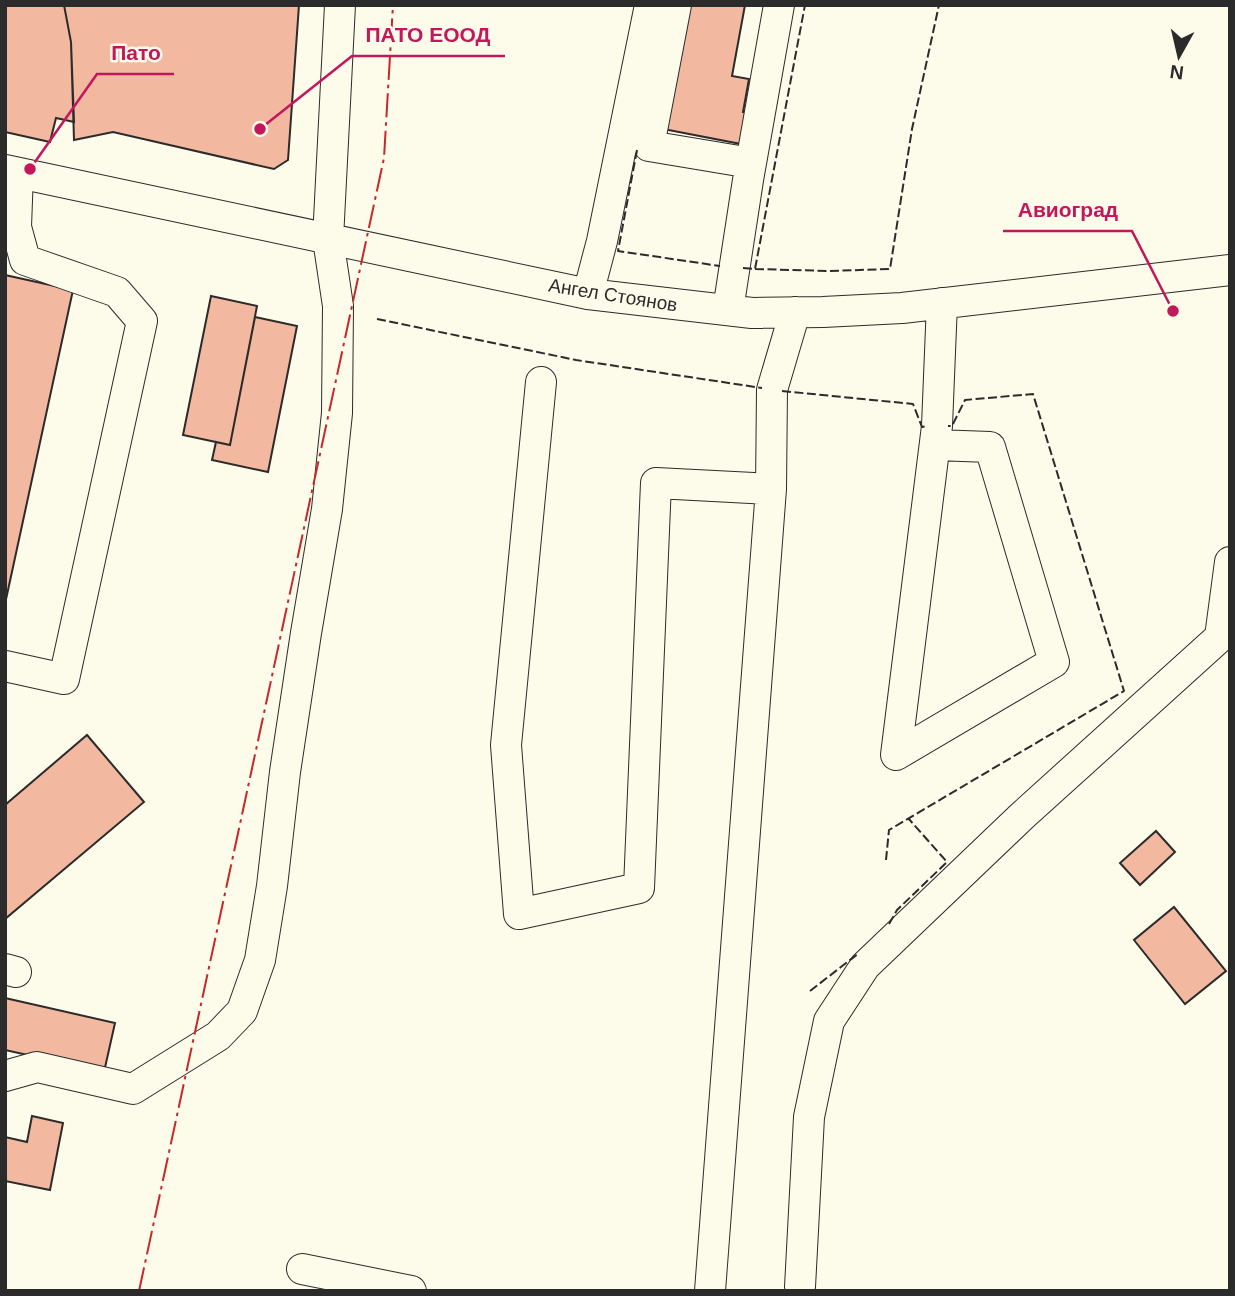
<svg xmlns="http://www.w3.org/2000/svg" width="1235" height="1296" font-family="Arial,sans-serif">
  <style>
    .building { fill: #f2b8a0; stroke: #2b2b2b; stroke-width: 2 }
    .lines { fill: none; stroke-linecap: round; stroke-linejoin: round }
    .minor-casing { stroke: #2b2b2b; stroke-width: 32 }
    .minor { stroke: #fdfbea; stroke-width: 30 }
    .fence { stroke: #2b2b2b; stroke-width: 2; stroke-dasharray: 9 3.5; stroke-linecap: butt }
    .power { stroke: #c62828; stroke-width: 2; stroke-dasharray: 24 5 3.5 5; stroke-linecap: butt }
    .labels { text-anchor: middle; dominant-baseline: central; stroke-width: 5; stroke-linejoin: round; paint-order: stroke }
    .street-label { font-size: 19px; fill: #2b2b2b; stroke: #fdfbea }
    .leader { fill: none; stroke: #c2185b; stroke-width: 2.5 }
    .callout-dot { fill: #c2185b; stroke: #fdfbea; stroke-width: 2.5 }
    .callout-label { font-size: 21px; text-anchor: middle; font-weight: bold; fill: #c2185b; stroke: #fdfbea; stroke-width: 5; stroke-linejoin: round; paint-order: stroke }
  </style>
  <rect width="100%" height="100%" fill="#fdfbea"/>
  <path class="building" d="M5,5H64L71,42L74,122L56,118L50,142L5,132Z
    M64,5H299L288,160L274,169L113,132L74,140L71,42Z
    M686,5H745L732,76L749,79L743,112L747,113L741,144L658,128Z
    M5,275L73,290L5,604Z
    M211,296L257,306L230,445L183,435Z
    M255,317L297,326L268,472L212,460L216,442L230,445Z
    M87,735L144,802L5,919V805Z
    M1156,831L1175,852L1140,885L1120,863Z
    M1174,907L1226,971L1185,1004L1134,940Z
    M5,998L115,1023L104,1072L5,1050Z
    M32,1116L63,1123L50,1190L5,1181V1137L27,1142Z"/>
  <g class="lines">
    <g class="minor-casing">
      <path id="minor" d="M676,5L649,146L751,163
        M5,170L588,294L752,313L823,312L902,308L1230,270
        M588,294L602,241L650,5
        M728,310L748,180L779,5
        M541,382L506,745L519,914L639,888L656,483L771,489
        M935,445L990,447L1054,662L896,755L937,426L942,303
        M1220,637L1230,562
        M5,666L64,679L142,321L117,292L25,260L16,227L18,173
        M5,969L16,972
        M5,1076L37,1067L133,1089L218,1036L242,1011L260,960L272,886L285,772L306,633L327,509L337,413L338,306L328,239L340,5
        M302,1269L411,1291
        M800,1287L809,1117L829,1021L865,966L1021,817L1220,637L1230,633
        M710,1291L771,489L772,390L795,312"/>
    </g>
    <use href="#minor" class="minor"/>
    <path class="fence" d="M637,150L618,251L720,266
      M743,268L755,269L805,5
      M755,269L830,271L890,269L912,129L939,5
      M377,319L576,360L762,388
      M782,391L913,404L922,427L927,426
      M886,860L889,830L1124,691L1033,394L965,400L952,426H948
      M889,924L897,910L947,862L908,818
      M810,991L859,953"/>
    <path class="power" d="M139,1291L384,158L393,5"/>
  </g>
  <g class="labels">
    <g class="street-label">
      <text transform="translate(613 295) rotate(9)">Ангел Стоянов</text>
    </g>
  </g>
  <path class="leader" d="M260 129L352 56H505M30 169L97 74H174M1173 311L1132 231H1003"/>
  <g class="callout-dot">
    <circle cx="260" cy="129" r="7"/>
    <circle cx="30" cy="169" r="7"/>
    <circle cx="1173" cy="311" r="7"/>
  </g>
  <g class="callout-label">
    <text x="428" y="42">ПАТО ЕООД</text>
    <text x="136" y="60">Пато</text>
    <text x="1068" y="217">Авиоград</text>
  </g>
  <rect width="1235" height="1296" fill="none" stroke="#2b2b2b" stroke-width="14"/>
  <g transform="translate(1179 56) rotate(188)" stroke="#fdfbea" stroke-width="5" paint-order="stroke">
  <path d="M0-5L12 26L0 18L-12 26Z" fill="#2b2b2b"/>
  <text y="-10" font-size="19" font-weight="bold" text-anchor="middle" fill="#2b2b2b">N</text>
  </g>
</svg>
